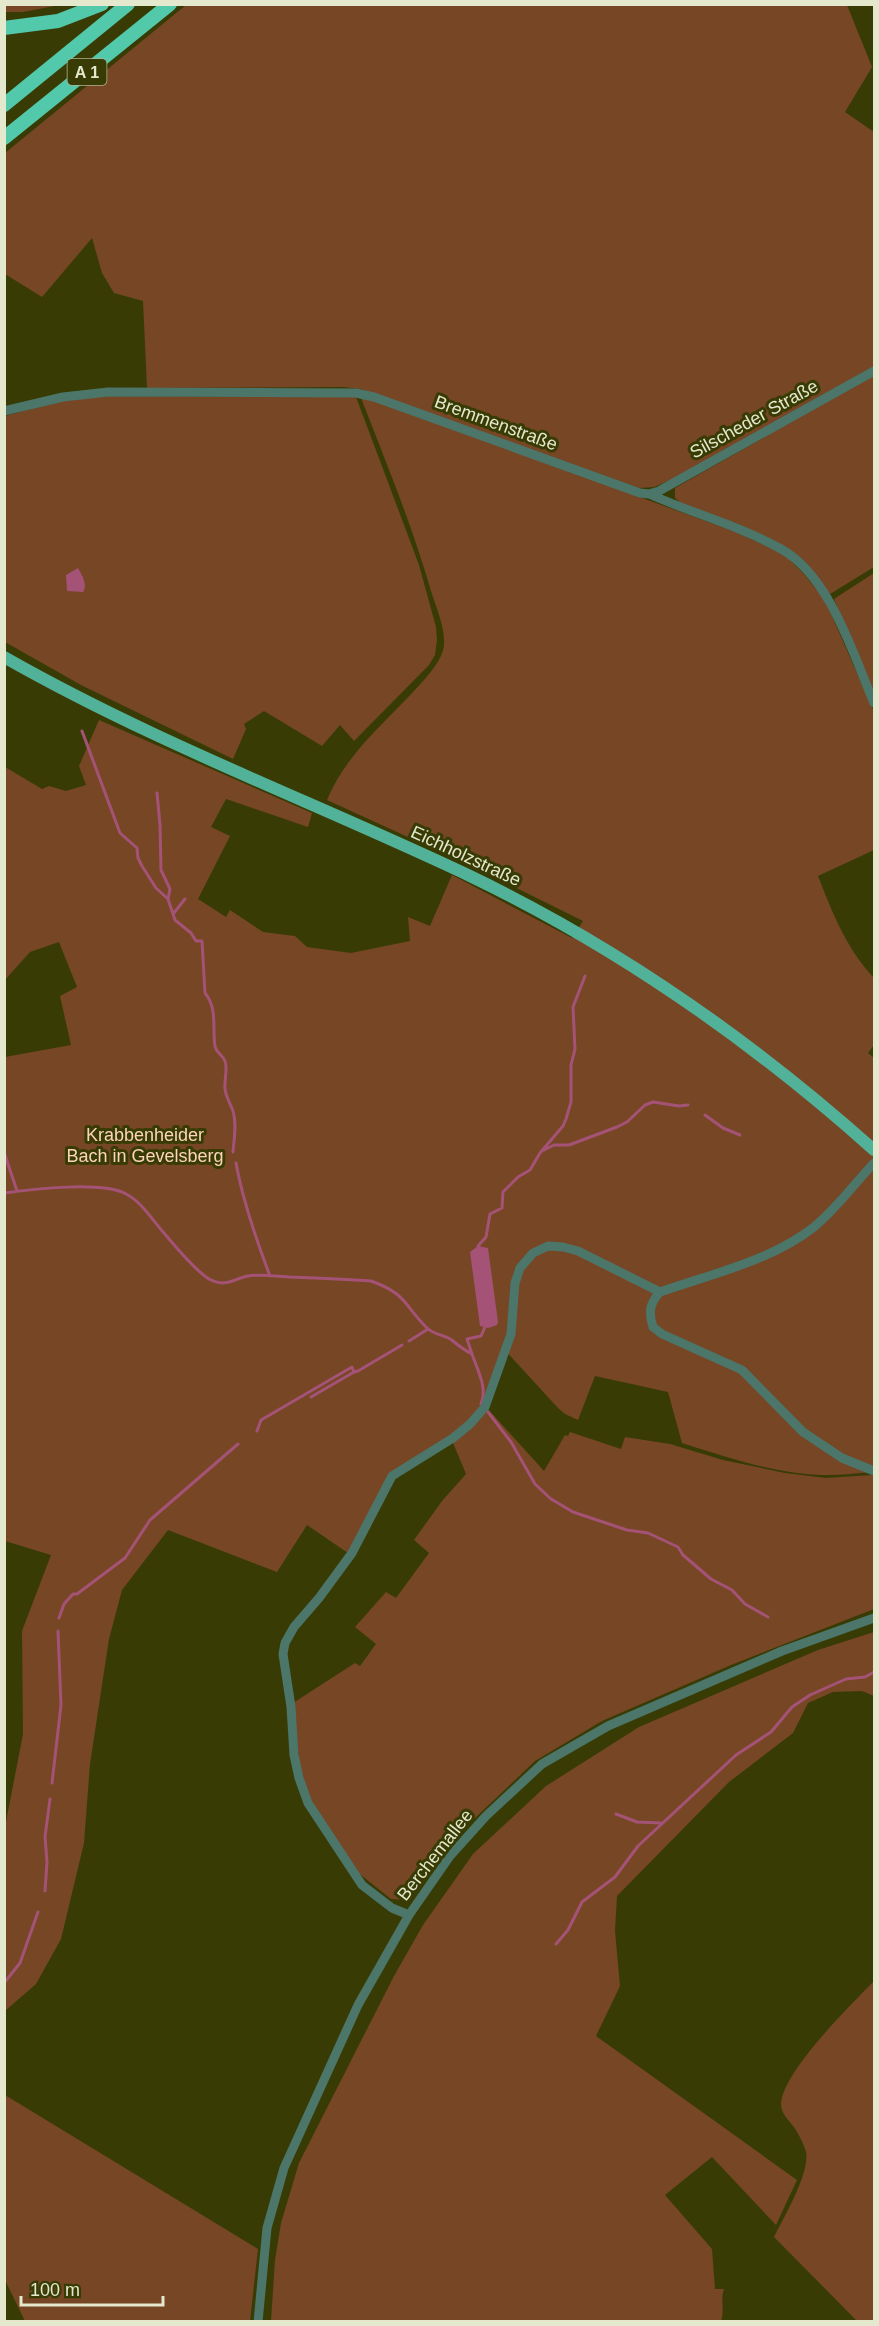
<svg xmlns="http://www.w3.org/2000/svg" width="879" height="2326" font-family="Arial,sans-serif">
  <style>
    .green { fill: #764625; fill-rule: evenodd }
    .water { fill: #a45376 }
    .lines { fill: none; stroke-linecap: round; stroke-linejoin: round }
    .stream { stroke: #a45376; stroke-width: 3 }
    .minor { stroke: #4b7669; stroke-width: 9 }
    .major { stroke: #52b199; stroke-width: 12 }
    .highway { stroke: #53c9ab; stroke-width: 14 }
    .labels { text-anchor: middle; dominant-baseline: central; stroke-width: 6; stroke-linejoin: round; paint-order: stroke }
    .shield { fill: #383c04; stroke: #b0b491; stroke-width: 1.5 }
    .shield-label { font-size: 16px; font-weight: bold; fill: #e4e8cd }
    .street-label { font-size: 18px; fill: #e4e8cd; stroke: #383c04 }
    .park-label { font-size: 18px; fill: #fdd4ba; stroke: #383c04 }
  </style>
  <rect width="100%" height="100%" fill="#383c04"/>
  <path class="green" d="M5,4H60V5L23,12H5Z
    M186,5H847L872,67L845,112L874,132V366L682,475L654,487L639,488L361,389L343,387L147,388L143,301L114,293L102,273L92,238L42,297L5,274V153Z
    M874,375V567L830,594L807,566L786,549L686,507L675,498V488Z
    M106,396L356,397L419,565L436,627L437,640L435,655L429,665L354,741L340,725L322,746L264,711L244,724L246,729L233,759L81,685L5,642V416L62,401Z
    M361,398L370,399L733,531L773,549L789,559L804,574L825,600L874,712V850L818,876C833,914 846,948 874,978V1045L868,1053L874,1058V1609L731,1665L602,1721L535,1761L455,1837L418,1889L408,1900L391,1899L356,1871L322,1822L301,1778L293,1703L355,1663L360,1666L376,1644L355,1627L386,1592L396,1598L429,1553L414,1540L442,1501L466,1474L451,1438L391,1474L348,1553L307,1525L277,1572L168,1530L122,1590L109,1639L90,1764L84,1843L61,1939L36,1984L5,2011L4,1832L23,1734L22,1631L51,1555L5,1541V1057L71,1045L60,996L77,987L59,942L30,952L5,980V767L42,789L49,786L66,791L86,785L79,766L99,720L312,813L308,827L226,799L211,827L230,836L198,899L226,917L230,910L263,932L295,936L307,947L351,953L410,941L408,917L430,926L452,875L572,938L583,921L478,869L327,800C347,751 391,718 424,680C432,671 444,656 444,644C445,627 436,607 431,591C412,525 386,462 361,398ZM503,1348L558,1408L565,1414L578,1420L595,1376L668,1392L682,1443C729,1458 779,1475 829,1475C843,1475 857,1473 871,1472L872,1475L826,1478L785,1473L723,1460L670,1444L625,1437L621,1449L570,1432L568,1436L565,1435L544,1471L487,1408L485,1414L482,1408Z
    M874,573V695L834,599Z
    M874,1632V1696L862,1691L833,1692L808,1703L793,1733L729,1782L617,1896L615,1931L620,1986L596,2036L797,2180L776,2225L712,2157L665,2195L712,2249L715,2289H724C720,2300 725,2310 721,2321H271L275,2260L281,2223L299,2163L394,1976L423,1925L473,1854L546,1786L639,1727L818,1650Z
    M874,1981V2321H857L774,2237C784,2217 810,2173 806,2152C805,2147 800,2137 797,2132C792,2122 781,2116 781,2104C783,2071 850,2006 874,1981Z
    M5,2095L258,2249L250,2321H25L5,2280Z"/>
  <path class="water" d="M78,568C82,575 88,585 83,592L67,591L66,575Z
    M478,1246L488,1248L498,1322L497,1325L488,1328L480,1326L470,1252Z"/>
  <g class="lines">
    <path class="stream" d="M82,731L120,833L137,848L138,858L142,866L156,888L168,899L175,920L191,933L196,941H202L205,993C218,1009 212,1028 215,1046C216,1053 223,1055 225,1061C228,1069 224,1080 225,1089C226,1097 230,1103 233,1111C237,1124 234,1139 233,1152
      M157,793L160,825L161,870L170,889L168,899
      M173,914L185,899
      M705,1115L723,1128L740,1135
      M544,1150L554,1145H569L617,1127L627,1122L645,1105L653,1102L679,1106L688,1105
      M4,1152L17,1191
      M236,1163C243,1202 256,1239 270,1276
      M4,1193C33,1189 102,1181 126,1194C142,1202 153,1221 164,1233C174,1245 196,1271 209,1279C225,1288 233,1279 248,1276C261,1274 276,1276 289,1277C316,1278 343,1279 371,1281C407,1294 403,1304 427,1328C434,1335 446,1335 453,1341C459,1346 464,1350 472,1354C477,1369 488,1388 481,1404
      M478,1246L486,1237L490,1214L502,1208L503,1192L518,1177L530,1170L540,1153L563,1126L566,1119L571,1102V1065L575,1049L573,1007L585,976
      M409,1341L428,1329
      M472,1354L467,1339L481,1336L485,1327
      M311,1397L354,1372
      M488,1412L511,1442L535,1484L551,1499L573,1512L627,1530L648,1533L678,1547L683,1555L711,1579L732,1590L745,1604L768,1617
      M257,1431L261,1420L352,1367L354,1372L358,1371L402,1345
      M59,1618L64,1604L73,1594H77L125,1558L150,1520L238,1444
      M52,1783L61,1705L58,1631
      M616,1814L637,1822L661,1823
      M45,1891L47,1862L45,1837L50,1799
      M556,1944L568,1930L582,1902L615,1877L638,1846L736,1755L771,1732L792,1707L810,1695L846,1679L865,1677L874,1672
      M4,1983L20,1963L38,1912"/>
    <path class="minor" d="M4,411L63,397L108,392L356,393L374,397L640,493L649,494C692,513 740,526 781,549C830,576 853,654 874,703
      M649,494L659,491L874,371
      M874,1163C854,1184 837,1208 814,1227C771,1261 711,1274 660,1292C650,1303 648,1312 653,1327L662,1334L742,1370L803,1432L842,1458L874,1471
      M409,1915L392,1908L362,1885L308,1803L299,1778L294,1755L291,1707L283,1654L285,1643L294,1627L319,1598L352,1553L392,1476L453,1438L470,1424L485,1407L511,1334L515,1283L520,1268L533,1253L548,1246L563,1247L578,1251L660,1292
      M258,2322L267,2228L284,2168L358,2005L409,1915L450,1856L486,1816L542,1764L608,1726L782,1651L874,1618"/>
    <path class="major" d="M4,657C155,743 314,802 470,876C618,947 752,1041 874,1150"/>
    <path class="highway" d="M4,28L58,21L102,4
      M4,105L128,4
      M4,138L170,4"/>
  </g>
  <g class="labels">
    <rect class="shield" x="67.5" y="59" width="39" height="26" rx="4.5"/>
    <g class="shield-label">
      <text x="87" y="72">A 1</text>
    </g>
    <g class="street-label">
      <text transform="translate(754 419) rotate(-29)">Silscheder Straße</text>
      <text transform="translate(496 423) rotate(20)">Bremmenstraße</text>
      <text transform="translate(466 856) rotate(25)">Eichholzstraße</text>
      <text transform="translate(435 1855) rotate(-52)">Berchemallee</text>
    </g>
    <g class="park-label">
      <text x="145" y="1135">Krabbenheider<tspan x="145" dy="21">Bach in Gevelsberg</tspan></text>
    </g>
  </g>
  <rect width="879" height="2326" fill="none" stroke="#e4e8cd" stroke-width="12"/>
  <path d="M21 2296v9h142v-9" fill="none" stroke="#e4e8cd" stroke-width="3"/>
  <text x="30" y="2296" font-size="18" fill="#e4e8cd" stroke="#383c04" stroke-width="4.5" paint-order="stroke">100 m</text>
</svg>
